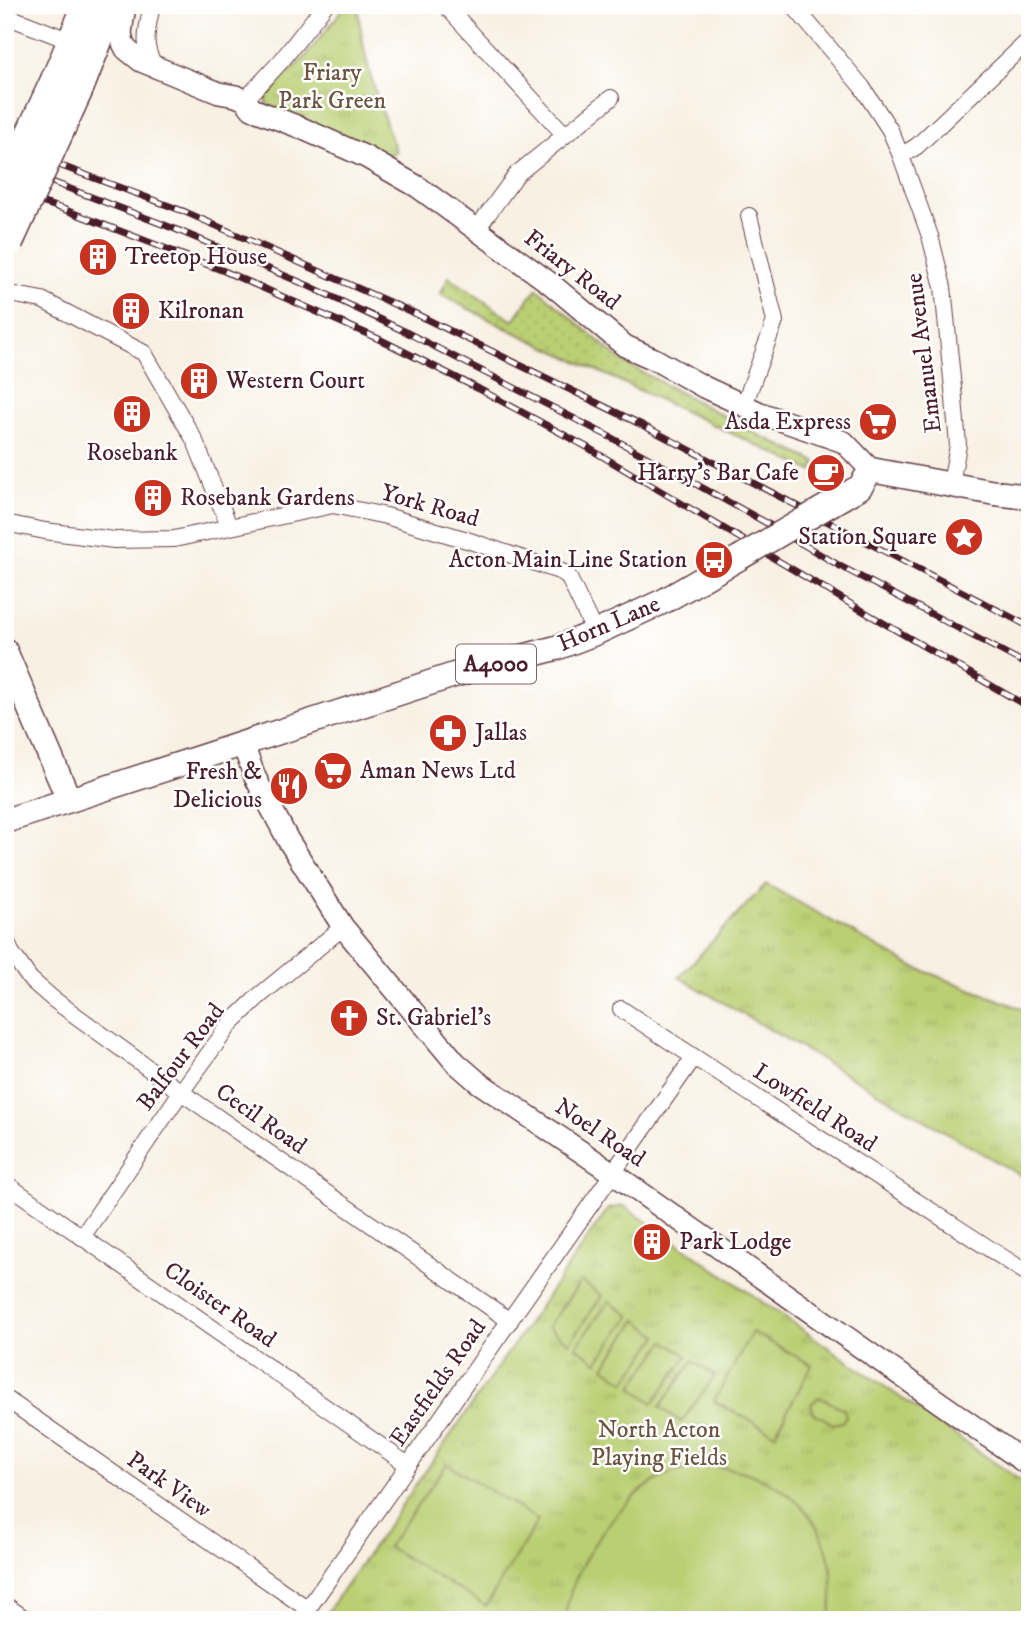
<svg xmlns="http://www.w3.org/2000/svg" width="1035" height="1625" font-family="'IM FELL DW Pica',serif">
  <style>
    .grass { fill: url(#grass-dots); stroke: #82774e; stroke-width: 2 }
    .park { fill: url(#park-tufts); stroke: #82774e; stroke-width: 2 }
    .garden { fill: #bacf72; stroke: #82774e; stroke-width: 2 }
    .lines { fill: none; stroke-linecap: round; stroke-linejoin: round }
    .street-casing { stroke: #643e46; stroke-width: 18 }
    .secondary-casing { stroke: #643e46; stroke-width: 24 }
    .primary-casing { stroke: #643e46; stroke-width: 27 }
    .highway-casing { stroke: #643e46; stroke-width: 31 }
    .street { stroke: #fff; stroke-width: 16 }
    .secondary { stroke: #fff; stroke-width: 21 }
    .primary { stroke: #fff; stroke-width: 24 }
    .highway { stroke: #fff; stroke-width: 28 }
    .rail-casing { stroke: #4a1f2b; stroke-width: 7 }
    .rail { stroke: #fff; stroke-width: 4.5; stroke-dasharray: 13; stroke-linecap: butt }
    .primary-bridge-casing { stroke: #643e46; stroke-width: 27; stroke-linecap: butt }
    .highway-bridge-casing { stroke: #643e46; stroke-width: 31; stroke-linecap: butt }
    .primary-bridge { stroke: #fff; stroke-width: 24 }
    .highway-bridge { stroke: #fff; stroke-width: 28 }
    .labels { text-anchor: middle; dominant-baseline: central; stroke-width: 5; stroke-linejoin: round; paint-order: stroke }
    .shield { fill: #fff; stroke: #80626b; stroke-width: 2 }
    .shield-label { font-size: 23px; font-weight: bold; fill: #4a1f2b }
    .park-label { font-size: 24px; fill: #6c5440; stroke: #fff }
    .poi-label { font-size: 24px; fill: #4a1f2b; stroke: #fff; text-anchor: start }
    .street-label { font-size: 24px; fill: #4a1f2b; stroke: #fff }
  </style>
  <defs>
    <pattern id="grass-dots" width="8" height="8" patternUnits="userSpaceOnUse" patternTransform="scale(1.75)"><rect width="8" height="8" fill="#bacf72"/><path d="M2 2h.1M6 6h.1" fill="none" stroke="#a1b163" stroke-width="1.8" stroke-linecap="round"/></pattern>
    <pattern id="park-tufts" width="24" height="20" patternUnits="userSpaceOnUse" patternTransform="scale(1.75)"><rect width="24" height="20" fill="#bacf72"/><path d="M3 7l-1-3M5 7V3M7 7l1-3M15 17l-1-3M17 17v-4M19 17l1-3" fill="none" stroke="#a1b163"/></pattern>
  </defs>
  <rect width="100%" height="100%" fill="#fff"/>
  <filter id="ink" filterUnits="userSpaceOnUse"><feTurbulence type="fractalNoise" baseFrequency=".0143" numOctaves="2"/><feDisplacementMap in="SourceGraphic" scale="14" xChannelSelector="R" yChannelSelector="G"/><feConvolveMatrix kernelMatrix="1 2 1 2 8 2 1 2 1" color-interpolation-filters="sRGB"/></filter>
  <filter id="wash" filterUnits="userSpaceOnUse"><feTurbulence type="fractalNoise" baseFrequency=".00686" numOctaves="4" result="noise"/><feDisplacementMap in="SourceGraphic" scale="28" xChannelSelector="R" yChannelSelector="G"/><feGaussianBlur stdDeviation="1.57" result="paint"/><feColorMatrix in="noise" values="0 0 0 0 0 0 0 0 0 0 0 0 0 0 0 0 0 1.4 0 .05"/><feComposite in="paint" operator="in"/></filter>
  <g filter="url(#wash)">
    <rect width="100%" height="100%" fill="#f8f0e2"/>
    <path class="grass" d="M449,277L513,321L537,288L623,362L757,434L816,462L812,471L508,329L440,294Z"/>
    <path class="park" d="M346,5H358C361,56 379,104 396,152L388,156L266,104L267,94L305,57Z
      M766,884L914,967L1030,1012V1181L679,977Z
      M624,1206L1030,1487V1620H322L608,1209Z"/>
    <path class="garden" d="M581,1281L602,1296L569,1343L548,1327Z
      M609,1301L630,1316L597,1362L576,1347Z
      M637,1320L658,1336L625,1382L604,1367Z
      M752,1332L812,1365L775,1434L714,1401Z
      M665,1341L687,1356L653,1403L632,1387Z
      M693,1361L715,1376L681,1422L660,1407Z
      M819,1397L844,1409L846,1416L842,1422L833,1424L813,1412L811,1404Z
      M447,1464L538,1520L486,1606L388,1547Z
      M713,1466C797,1475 846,1536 829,1620H565C569,1570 616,1501 661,1478C678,1470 696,1468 713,1466Z"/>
  </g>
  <g filter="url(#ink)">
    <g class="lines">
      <g class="street-casing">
        <path id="street" d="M152,5C147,30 141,46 156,68
          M448,5V8L565,135
          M793,5L862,87L890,130L901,156L930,236L943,287L954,399L958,445L951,484
          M14,19L73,42
          M245,100L282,60L325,5
          M901,156L917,146L1030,39
          M476,230L517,174L611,98
          M5,293L42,300L144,353L195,441L229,526
          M744,405L775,321L749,216
          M5,523L45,531L114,540L174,539L333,505L386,516L467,540L562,572L568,576L595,633
          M5,937L11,952L30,979L53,999L181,1092L510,1321
          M621,1009L694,1057
          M5,1183L408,1465
          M82,1237L181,1092L231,1023L259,996L343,927
          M5,1398L308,1609
          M5,1605L27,1620
          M300,1620L694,1057L1030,1275"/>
      </g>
      <g class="secondary-casing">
        <path id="secondary" d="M125,5L121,33L123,43L126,49L141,61L219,93L236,96L245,100L252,109L299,127L366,157L418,187L551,284L625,346L654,359L704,387L760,413L844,442L871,470
          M243,745L255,777L288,840L343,927L455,1062L478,1082L614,1174L1030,1466"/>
      </g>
      <g class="primary-casing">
        <path id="primary" d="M853,491L860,487L871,470L995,493L1030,497
          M5,651L69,800
          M5,821L454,675L556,648L595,633L664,601L739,558"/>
      </g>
      <g class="highway-casing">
        <path id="highway" d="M55,80L87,5
          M79,89L112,5"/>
      </g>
      <use href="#street" class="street"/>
      <use href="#secondary" class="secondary"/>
      <use href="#primary" class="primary"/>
      <use href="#highway" class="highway"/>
      <g class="rail-casing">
        <path id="rail" d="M5,145L183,211L414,313L642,425L1030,627
          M5,164L175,229L309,286L406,332L612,438L763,521L840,566L1030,666
          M5,191L63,209L224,271L381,340L479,389L585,446L844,600L1030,708"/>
      </g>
      <use href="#rail" class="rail"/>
      <g class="primary-bridge-casing">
        <path id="primary-bridge" d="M739,558L853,491"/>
      </g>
      <g class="highway-bridge-casing">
        <path id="highway-bridge" d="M5,188L55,80
          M9,242L79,89"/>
      </g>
      <use href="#primary-bridge" class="primary-bridge"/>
      <use href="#highway-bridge" class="highway-bridge"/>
    </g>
  </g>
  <defs>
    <g id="building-disc" transform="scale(2.0125)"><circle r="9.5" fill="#c8321e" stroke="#fff"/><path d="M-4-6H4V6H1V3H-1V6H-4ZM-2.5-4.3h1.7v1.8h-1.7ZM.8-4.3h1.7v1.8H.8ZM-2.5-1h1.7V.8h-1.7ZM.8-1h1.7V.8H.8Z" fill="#fff"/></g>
    <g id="supermarket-disc" transform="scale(2.0125)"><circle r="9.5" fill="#c8321e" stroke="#fff"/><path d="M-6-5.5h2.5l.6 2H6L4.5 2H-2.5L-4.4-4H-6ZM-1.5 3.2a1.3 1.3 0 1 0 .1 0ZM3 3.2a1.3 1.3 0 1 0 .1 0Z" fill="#fff"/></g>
    <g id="cafe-disc" transform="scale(2.0125)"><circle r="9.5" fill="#c8321e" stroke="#fff"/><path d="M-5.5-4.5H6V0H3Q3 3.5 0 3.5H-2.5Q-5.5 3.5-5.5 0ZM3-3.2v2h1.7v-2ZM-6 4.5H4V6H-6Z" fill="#fff"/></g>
    <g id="sight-disc" transform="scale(2.0125)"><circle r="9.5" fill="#c8321e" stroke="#fff"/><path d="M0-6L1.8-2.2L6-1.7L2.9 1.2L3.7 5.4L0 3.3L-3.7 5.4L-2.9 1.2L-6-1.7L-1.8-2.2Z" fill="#fff"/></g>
    <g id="bus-disc" transform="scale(2.0125)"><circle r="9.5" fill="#c8321e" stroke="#fff"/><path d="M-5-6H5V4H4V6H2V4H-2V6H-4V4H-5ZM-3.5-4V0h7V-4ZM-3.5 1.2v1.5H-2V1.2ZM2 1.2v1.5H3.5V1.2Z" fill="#fff"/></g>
    <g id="pharmacy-disc" transform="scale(2.0125)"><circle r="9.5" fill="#c8321e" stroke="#fff"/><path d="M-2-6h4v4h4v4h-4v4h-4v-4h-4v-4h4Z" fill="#fff"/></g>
    <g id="restaurant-disc" transform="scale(2.0125)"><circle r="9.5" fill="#c8321e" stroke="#fff"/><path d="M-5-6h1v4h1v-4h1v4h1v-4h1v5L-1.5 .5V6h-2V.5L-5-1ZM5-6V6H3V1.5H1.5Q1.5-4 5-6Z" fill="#fff"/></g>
    <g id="church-disc" transform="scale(2.0125)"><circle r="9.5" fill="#c8321e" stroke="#fff"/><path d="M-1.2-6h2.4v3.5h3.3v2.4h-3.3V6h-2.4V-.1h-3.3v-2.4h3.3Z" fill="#fff"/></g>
  </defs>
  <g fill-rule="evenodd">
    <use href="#building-disc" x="98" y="257"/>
    <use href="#building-disc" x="131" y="311"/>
    <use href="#building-disc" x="199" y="381"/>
    <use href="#building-disc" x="132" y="414"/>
    <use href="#supermarket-disc" x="878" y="422"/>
    <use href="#cafe-disc" x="826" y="473"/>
    <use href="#building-disc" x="153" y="498"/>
    <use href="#sight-disc" x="964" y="537"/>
    <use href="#bus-disc" x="714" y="560"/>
    <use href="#pharmacy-disc" x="448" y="733"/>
    <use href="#supermarket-disc" x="333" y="771"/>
    <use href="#restaurant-disc" x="289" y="786"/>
    <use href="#church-disc" x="349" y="1018"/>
    <use href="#building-disc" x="652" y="1242"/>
  </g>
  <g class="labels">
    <rect class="shield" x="456" y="644.5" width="80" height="39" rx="5"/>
    <g class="shield-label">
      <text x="496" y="664">A4000</text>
    </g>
    <g class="park-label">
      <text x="332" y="73">Friary<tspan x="332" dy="28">Park Green</tspan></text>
      <text x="659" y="1430">North Acton<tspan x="659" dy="28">Playing Fields</tspan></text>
    </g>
    <g class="poi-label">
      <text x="125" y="257">Treetop House</text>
      <text x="158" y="311">Kilronan</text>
      <text x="226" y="381">Western Court</text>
      <text x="851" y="422" text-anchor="end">Asda Express</text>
      <text x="132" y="453" text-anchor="middle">Rosebank</text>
      <text x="799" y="473" text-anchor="end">Harry's Bar Cafe</text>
      <text x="180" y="498">Rosebank Gardens</text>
      <text x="937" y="537" text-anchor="end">Station Square</text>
      <text x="687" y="560" text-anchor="end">Acton Main Line Station</text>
      <text x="475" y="733">Jallas</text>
      <text x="360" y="771">Aman News Ltd</text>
      <text x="262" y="772" text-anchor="end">Fresh &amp;<tspan x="262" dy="28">Delicious</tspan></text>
      <text x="376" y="1018">St. Gabriel's</text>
      <text x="679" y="1242">Park Lodge</text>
    </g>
    <g class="street-label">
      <text transform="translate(572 270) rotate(38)">Friary Road</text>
      <text transform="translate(924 353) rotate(-97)">Emanuel Avenue</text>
      <text transform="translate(430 506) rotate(16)">York Road</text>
      <text transform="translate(609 624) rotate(-23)">Horn Lane</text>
      <text transform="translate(181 1057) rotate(-53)">Balfour Road</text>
      <text transform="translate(815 1108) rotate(33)">Lowfield Road</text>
      <text transform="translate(261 1119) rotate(35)">Cecil Road</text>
      <text transform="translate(600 1133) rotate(34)">Noel Road</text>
      <text transform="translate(220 1305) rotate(35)">Cloister Road</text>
      <text transform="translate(438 1383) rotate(-55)">Eastfields Road</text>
      <text transform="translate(169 1485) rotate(35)">Park View</text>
    </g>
  </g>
  <rect width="1035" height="1625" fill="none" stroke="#fff" stroke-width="28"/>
</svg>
